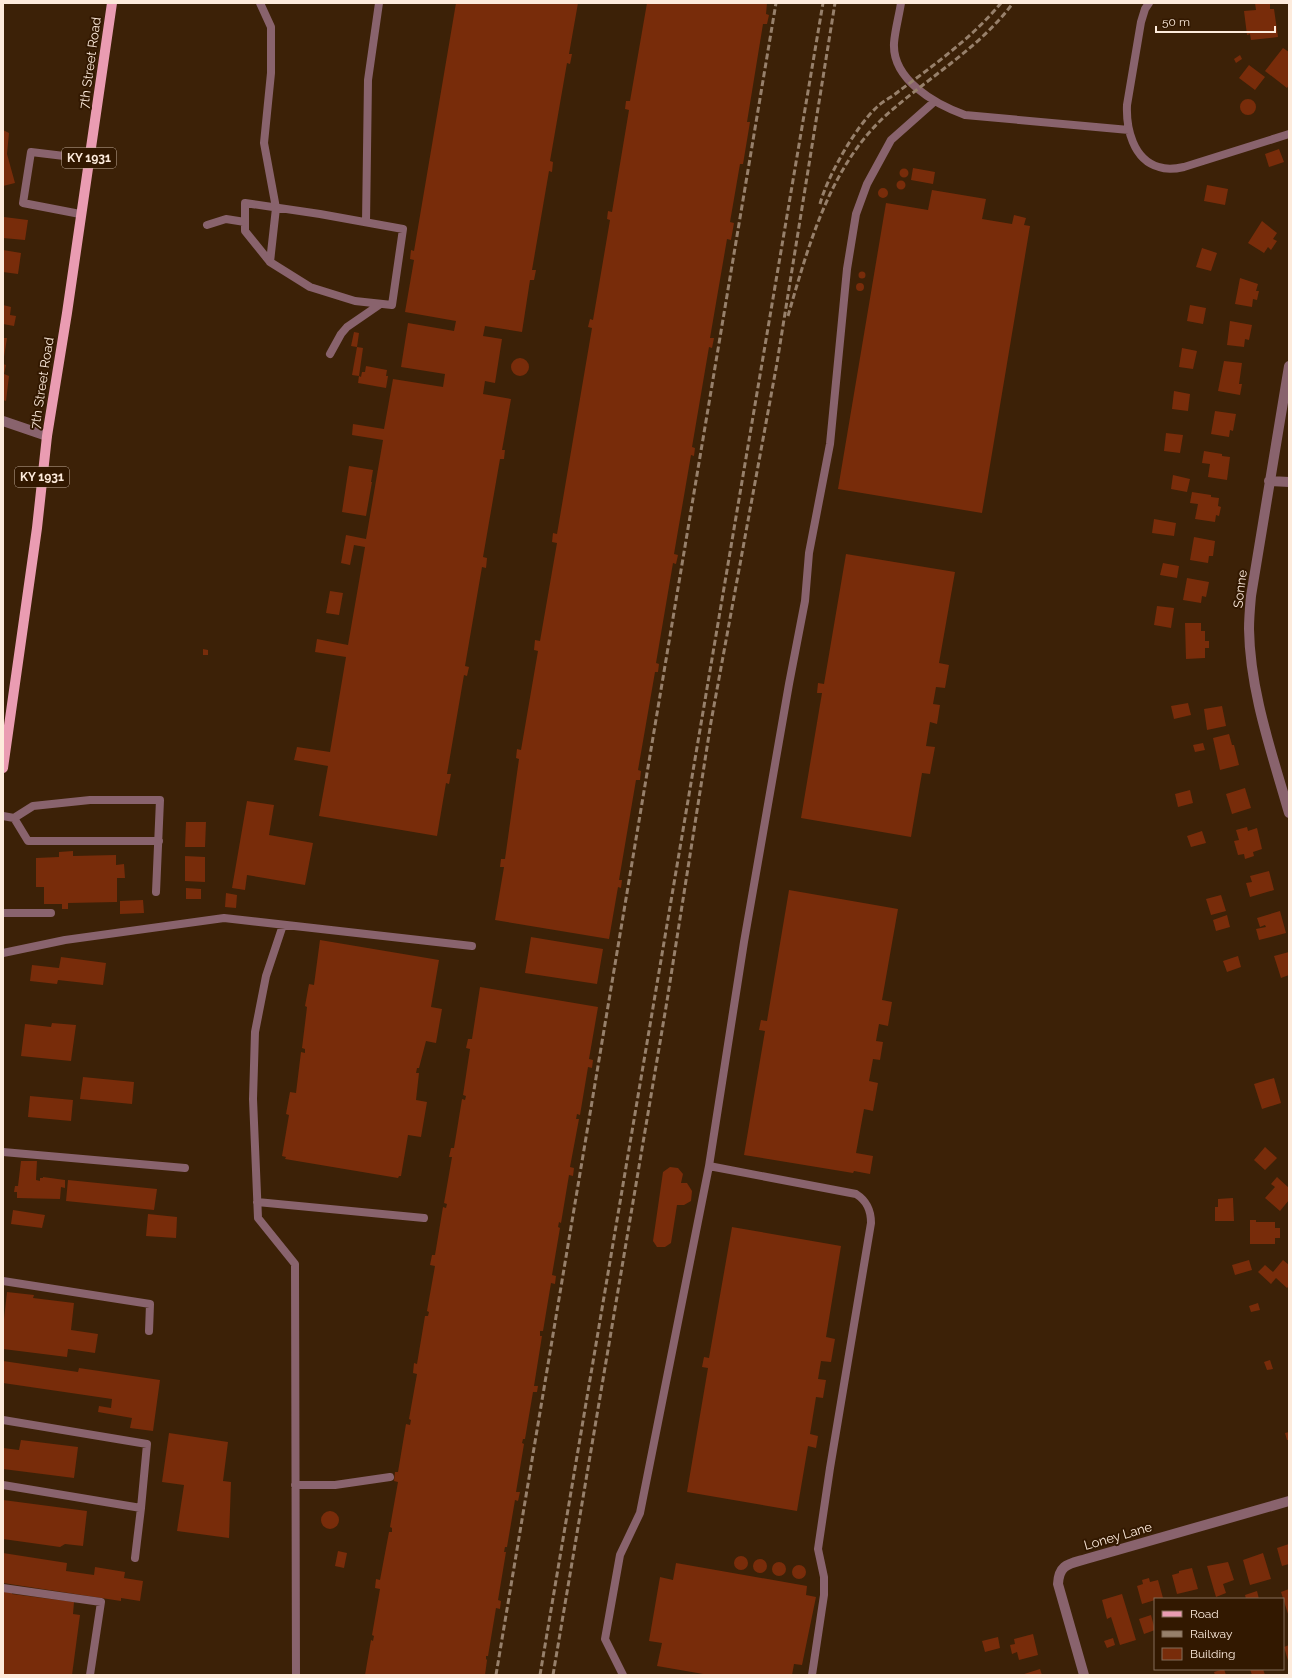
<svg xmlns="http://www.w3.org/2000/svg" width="1292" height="1678" font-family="Raleway,sans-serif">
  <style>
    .building { fill: #782c0a }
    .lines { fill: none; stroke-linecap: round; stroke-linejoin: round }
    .lane { stroke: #89636d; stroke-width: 8 }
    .street { stroke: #89636d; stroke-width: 10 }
    .primary { stroke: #ea9cb2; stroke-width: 10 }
    .rail { stroke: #97806b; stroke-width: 3; stroke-dasharray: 6 3; stroke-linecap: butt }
    .labels { text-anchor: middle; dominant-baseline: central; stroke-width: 4; stroke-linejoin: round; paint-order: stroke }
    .shield { fill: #321800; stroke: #c0ac9a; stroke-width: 1 }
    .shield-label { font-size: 12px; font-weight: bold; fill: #fdebdc }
    .street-label { font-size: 13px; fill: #fdebdc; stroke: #321800 }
  </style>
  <rect width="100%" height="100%" fill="#3c2107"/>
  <path class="building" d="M456,3H578L569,54H572L570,64L567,63L550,161L553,162L552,172L549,171L532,270H536L534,280H530L522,332L485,326L483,336L502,339L495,383L485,381L483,394L511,399L502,450H505L504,459H500L483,557L487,558L486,568L482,567L465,666L469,667L467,676L464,675L447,774H451L449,784L446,783L437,836L319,816L328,766L294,760L297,747L330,752L346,657L315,652L317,639L348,645L365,547L354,545L350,565L341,563L346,535L366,539L383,440L352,435L353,424L384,429L393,379L443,387L445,374L401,367L408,323L454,331L456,321L405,312L414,260L410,259L411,250L414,251Z
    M647,3H767L766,14L769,15L767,24H763L747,122H750L743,164H740L730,222L734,223L731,240L727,239L710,338H714L712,348L709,347L692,447L695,448L694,456L691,455L674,554L678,555L676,564L673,563L656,663L659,664L658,672H655L638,770L641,771L640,780H636L619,880H622L621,888L618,887L609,939L495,920L504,867H500L501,859H505L519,759L516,758L517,749L521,750L538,651L534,650L535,640L540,641L557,543L552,542L553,533L557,534L592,328L588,327L590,319L593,320L610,220L607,219L608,211L612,212L629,110L625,109L626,101H630Z
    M1255,3H1270V9H1274L1278,37L1251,40L1250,34L1247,35L1244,11L1256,10Z
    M1283,48L1289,52V85L1287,88L1265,71Z
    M1240,55L1242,59L1236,63L1234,59Z
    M1249,65L1265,77L1255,90L1239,78Z
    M1240 107a8 8 0 1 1 16 0a8 8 0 1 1-16 0Z
    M3,130L9,133L7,154L15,183L3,186Z
    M1279,149L1284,162L1269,167L1265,154Z
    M913,168L935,172L933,184L911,180Z
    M899.5 173a4.5 4.5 0 1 1 9 0a4.5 4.5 0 1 1-9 0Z
    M896.5 185a4.5 4.5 0 1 1 9 0a4.5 4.5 0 1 1-9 0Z
    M1207,185L1228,189L1225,205L1204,201Z
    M878 193a5 5 0 1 1 10 0a5 5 0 1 1-10 0Z
    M932,190L986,199L982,219L1012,224L1014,215L1026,218L1024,225L1030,226L982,513L838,489L886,203L928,210Z
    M4,217L28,220L25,240L3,238Z
    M1262,221L1277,233L1273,239L1277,241L1271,250L1268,247L1264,253L1248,243Z
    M1202,248L1217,253L1211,271L1196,267Z
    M3,250L21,253L18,274L3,272Z
    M858.5 275a3.5 3.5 0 1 1 7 0a3.5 3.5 0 1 1-7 0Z
    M1240,278L1258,284L1256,291H1259L1257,300L1253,299L1252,307L1235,304Z
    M856 287a4 4 0 1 1 8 0a4 4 0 1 1-8 0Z
    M3,305L11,307L10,315L16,316L14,326L3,324Z
    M1190,305L1206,308L1203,324L1187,321Z
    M1230,321L1252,325L1249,340L1245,339L1244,347L1227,345Z
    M354,332L359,333L357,347L351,346Z
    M3,338H7L4,357H3Z
    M357,347L363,348L359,376L361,377L362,372H365L366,366L387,370L386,376H388L386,388L358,383L359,376L352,375Z
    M1182,348L1197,351L1193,369L1179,367Z
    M511 367a9 9 0 1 1 18 0a9 9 0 1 1-18 0Z
    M1224,361L1242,363L1239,384H1242L1240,395L1218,391Z
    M3,364L6,365L4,374L9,376L6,401L3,400Z
    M1174,391L1190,394L1188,411L1172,409Z
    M1215,411L1236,414L1233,431L1230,430L1229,437L1211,434Z
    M1166,433L1183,435L1180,453L1164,451Z
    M1204,451L1222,454V456L1230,457L1227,480L1208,477L1210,464L1202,463Z
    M349,466L373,470L371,482H372L366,516L342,512Z
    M1173,475L1190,479L1187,492L1171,489Z
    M1192,492L1211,495V497L1219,498L1218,506L1221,507L1219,516L1216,515L1215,522L1195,519L1198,504L1190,503Z
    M1154,519L1176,523L1174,536L1152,533Z
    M1194,537L1215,541L1213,556H1209L1208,563L1190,560Z
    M846,554L955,572L939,663L949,665L945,688L936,687L933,704L940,705L937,724L930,722L926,746L935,747L930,774L922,773L911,837L801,818L822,693H817L818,683L824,684Z
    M1163,563L1179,566L1177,578L1160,575Z
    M1187,578L1209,582L1206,597L1202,596L1201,603L1183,600Z
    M330,591L343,593L339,615L326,613Z
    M1157,606L1174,608L1171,628L1154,625Z
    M1185,623H1201V631H1205V641H1209V648H1205V658L1186,659Z
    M203,649L208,650V655H203Z
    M1188,703L1191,715L1174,719L1171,706Z
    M1222,706L1226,726L1207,730L1204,709Z
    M1229,734L1232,745H1234L1239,765L1220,770L1213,738Z
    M1203,743L1205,750L1195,752L1193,745Z
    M1245,788L1251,808L1232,814L1226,794Z
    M1190,790L1193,803L1178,807L1175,794Z
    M247,801L274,805L269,835L313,843L305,885L247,875L245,890L232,888Z
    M186,822H206L205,847H185Z
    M1247,827L1248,831L1257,828L1262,849L1253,852L1254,856L1245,859L1244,854L1238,855L1234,841L1239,840L1236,830Z
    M1202,831L1206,843L1191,847L1187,836Z
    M73,851V856L116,855V865L124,864L125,878H117V902L68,903V909H62V904H44V887H36V858L59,857V852Z
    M185,856L205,857V882L185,881Z
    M1269,871L1274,890L1250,897L1246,883L1252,882L1250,876Z
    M186,888L201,889V899H186Z
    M789,890L898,909L882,1000L892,1002L888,1026L879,1024L876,1041L883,1042L880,1060L873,1059L869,1081L878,1083L873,1111L864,1109L856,1153L873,1156L870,1174L854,1171L853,1173L744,1155L765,1031L759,1030L761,1020L767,1021Z
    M226,893L237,895L236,908L225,907Z
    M1221,895L1226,911L1211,915L1206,899Z
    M143,900L144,913L120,914V901Z
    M1280,911L1286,933L1259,940L1256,929L1266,927L1265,925L1260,927L1257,918Z
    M1227,915L1230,927L1216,931L1213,920Z
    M531,937L603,949L597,984L525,973Z
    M320,940L439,960L431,1007L442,1009L436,1043L426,1041L419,1068H417L416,1073H419L416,1100L427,1102L421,1137L408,1135L401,1176H399L398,1178L285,1159L286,1157L282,1156L289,1115L286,1114L290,1092L296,1093L301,1052L305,1053V1049L302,1048L307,1007L305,1006L309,984L314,985Z
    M1289,952V975L1281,978L1274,956Z
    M1238,956L1241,967L1227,972L1223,961Z
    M61,957L106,963L103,985L58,980L57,984L30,981L32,965L59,968Z
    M480,987L598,1007L589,1059L593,1060L592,1068L588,1067L580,1115L577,1114L576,1119H579L570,1167L574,1168L573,1176L569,1175L561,1223L559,1222L558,1227L560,1228L552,1275L556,1276L555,1284L551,1283L543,1331H540V1336H542L534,1386H538L537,1392H533L525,1439H523L522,1443L524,1444L516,1492H520L518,1501L515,1500L507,1547H505L504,1552H506L498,1600L501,1601L500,1609L496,1608L488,1656H486V1659L487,1660L485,1675H365L371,1640L373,1641L374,1636L372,1635L380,1589L375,1588L376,1579L380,1580L389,1532H392V1528L390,1527L398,1482L394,1481L395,1472H398L406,1424L410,1425L411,1420L409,1419L417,1374L413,1373L414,1363L417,1364L425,1316H428L429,1312L427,1311L435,1266L430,1265L432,1255H435L443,1207L446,1208L447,1204L444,1203L452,1157H449L451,1148H454L462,1099L465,1100L466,1096L463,1095L470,1049L466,1048L468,1039H472Z
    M52,1023L76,1025L71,1061L21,1056L25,1024L51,1027Z
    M83,1077L134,1082L132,1104L80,1099Z
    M1274,1078L1281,1103L1262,1109L1254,1084Z
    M30,1096L73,1100L71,1121L28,1117Z
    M1265,1147L1277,1158L1265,1170L1254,1160Z
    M21,1161H37L36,1180L40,1181V1178H43V1177L65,1180V1188L61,1187L60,1199L17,1198V1192H14L15,1186H18Z
    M670,1167L678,1168L683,1174L681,1183H687L692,1191L691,1201L684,1205H677L671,1243L665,1247H657L653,1241L663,1172Z
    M1277,1177L1289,1188V1200L1280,1211L1265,1198L1275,1187L1271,1184Z
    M68,1180L157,1189L154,1210L66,1201Z
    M1233,1198L1234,1221H1215V1207H1218V1199Z
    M13,1210L45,1215L42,1228L11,1224Z
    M148,1214L177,1217L176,1238L146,1236Z
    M1250,1220H1256V1222H1275V1228H1280V1238H1275V1244H1250Z
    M732,1227L841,1246L826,1337L835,1339L831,1362L821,1361L818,1379L826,1380L823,1398L816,1397L810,1434L818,1436L816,1448L808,1446L797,1511L687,1492L708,1368L702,1367L704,1357L709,1358Z
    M1249,1260L1252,1270L1235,1275L1232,1265Z
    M1283,1260L1289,1265V1286L1287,1288L1276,1278L1271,1284L1258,1272L1265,1265L1273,1272Z
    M7,1292L34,1295L33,1298L74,1303L71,1330L98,1334L95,1353L68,1349L67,1357L3,1349V1328Z
    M1258,1303L1260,1310L1251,1312L1249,1306Z
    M1270,1360L1273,1369L1267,1370L1264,1362Z
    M3,1361L78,1372L79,1368L160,1380L153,1431L130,1428L132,1418L98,1412L99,1406L111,1408L112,1399L3,1383Z
    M1289,1432V1440H1287L1285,1433Z
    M169,1433L228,1442L223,1481L231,1482L229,1538L177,1531L184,1485L162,1482Z
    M21,1440L78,1447L74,1478L3,1469V1448L19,1450Z
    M3,1500L87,1511L83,1546L65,1544L60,1547L3,1539Z
    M321 1520a9 9 0 1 1 18 0a9 9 0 1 1-18 0Z
    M1289,1544V1564L1282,1566L1277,1548Z
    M338,1551L347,1553L344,1568L335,1566Z
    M3,1553L67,1563L66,1571L94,1575L95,1567L125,1572L124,1578L143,1581L140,1601L121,1598V1601L3,1583Z
    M1263,1553L1271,1579L1250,1585L1243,1560Z
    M734 1563a7 7 0 1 1 14 0a7 7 0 1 1-14 0Z
    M753 1566a7 7 0 1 1 14 0a7 7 0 1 1-14 0Z
    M772 1569a7 7 0 1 1 14 0a7 7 0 1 1-14 0Z
    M1228,1562L1234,1580L1223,1584L1226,1593L1216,1597L1207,1566Z
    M676,1563L807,1586L806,1595L816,1597L802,1665L794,1664L792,1675H709L657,1666L662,1643L649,1641L660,1577L673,1580Z
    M792 1572a7 7 0 1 1 14 0a7 7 0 1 1-14 0Z
    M1192,1568L1198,1589L1177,1594L1172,1575L1179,1573V1571Z
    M1149,1578L1150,1582L1158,1580L1163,1598L1155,1599V1600L1142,1604L1137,1586L1143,1584L1142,1580Z
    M3,1589L12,1590V1594L74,1602L73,1614L80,1615L72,1675H3Z
    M1289,1589V1617L1281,1592Z
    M1257,1591L1259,1599H1246L1245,1595Z
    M1122,1594L1136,1640L1120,1645L1111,1617L1107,1619L1102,1600Z
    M1151,1615L1155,1630L1144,1634L1139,1619Z
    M1033,1634L1038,1655L1019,1660L1017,1652L1012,1654L1010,1645L1015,1644L1014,1639Z
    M998,1637L1000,1648L985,1652L982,1641Z
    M1113,1638L1115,1645L1107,1648L1104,1641Z
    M1289,1645V1664L1284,1647Z
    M1040,1669L1042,1675H1021Z
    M1224,1669L1226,1675H1215L1214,1672Z
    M1250,1669H1263L1265,1675H1252Z"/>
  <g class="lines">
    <path class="lane" d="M260,3L271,27V73L264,143L276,208L270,262
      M901,3C899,16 895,30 894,43C892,80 935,104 965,115L1129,130
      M1149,3L1145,9L1141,22L1127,105C1126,128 1133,160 1159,167C1167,170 1175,169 1184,167L1289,134
      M245,203L320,214L403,229L392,305L355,301L310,287L270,262L245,231Z
      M80,214L23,203L31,152L89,159
      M366,222L368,80L379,3
      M207,225L226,219L245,222
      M330,354L341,334L347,327L379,305
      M3,816L14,818L33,806L90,800H160L156,892
      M14,818L28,841H159
      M3,913H51
      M283,925L266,976L255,1032L253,1099L258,1218L295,1264L296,1675
      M3,953L65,940L224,918L472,946
      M3,1152L185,1168
      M709,1166L856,1194C867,1201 871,1210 871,1223L830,1468L818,1549L824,1577V1595L812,1675
      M257,1202L424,1218
      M3,1281L150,1304L149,1331
      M3,1420L147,1444L141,1508L3,1485
      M295,1485H335L390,1477
      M135,1558L141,1508
      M3,1588L101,1602L90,1675
      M623,1675L605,1639L620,1555L640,1513L709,1166L744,942L789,684L805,601L809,553L830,444L847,269L856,214L867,184L891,140L935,101"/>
    <path class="street" d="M1289,366L1251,596C1250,607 1249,618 1249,629C1250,692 1272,753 1289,813
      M3,421L47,436
      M1269,481L1289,482
      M1084,1675L1058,1584C1059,1564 1069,1564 1086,1559L1289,1501"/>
    <path class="primary" d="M3,768L37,528L47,436L67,313L112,3"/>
    <path class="rail" d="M820,204C827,177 856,126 877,107C883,101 892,97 899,91C933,66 974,36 1001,3
      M788,316C808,247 829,170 882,119C925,79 978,50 1013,3
      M496,1675L776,3
      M540,1675L823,3
      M553,1675L667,1001L711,722L777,363L835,3"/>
  </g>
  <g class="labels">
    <g class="shield">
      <rect x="62" y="148" width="54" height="20" rx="3"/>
      <rect x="15" y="467" width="54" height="20" rx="3"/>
    </g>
    <g class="shield-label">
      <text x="89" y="158">KY 1931</text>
      <text x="42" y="477">KY 1931</text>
    </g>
    <g class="street-label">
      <text transform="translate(90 63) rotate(-82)">7th Street Road</text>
      <text transform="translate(42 383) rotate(-81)">7th Street Road</text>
      <text transform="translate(1240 589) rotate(-83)">Sonne</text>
      <text transform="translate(1118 1536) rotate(-16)">Loney Lane</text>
    </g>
  </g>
  <rect width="1292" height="1678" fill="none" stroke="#fdebdc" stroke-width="8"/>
  <rect x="1154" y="1598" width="130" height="72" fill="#321800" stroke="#836c58"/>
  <rect x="1162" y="1611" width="20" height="6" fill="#ea9cb2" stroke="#836c58"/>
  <text x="1190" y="1618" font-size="12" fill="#fdebdc">Road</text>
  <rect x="1162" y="1631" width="20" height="6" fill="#97806b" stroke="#836c58"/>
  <text x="1190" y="1638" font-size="12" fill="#fdebdc">Railway</text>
  <rect x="1162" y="1648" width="20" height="12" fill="#782c0a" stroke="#836c58"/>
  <text x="1190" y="1658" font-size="12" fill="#fdebdc">Building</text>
  <path d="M1156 26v6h119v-6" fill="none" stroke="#fdebdc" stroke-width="2"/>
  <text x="1162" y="26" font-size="12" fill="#fdebdc" stroke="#321800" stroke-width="3" paint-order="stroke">50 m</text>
</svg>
